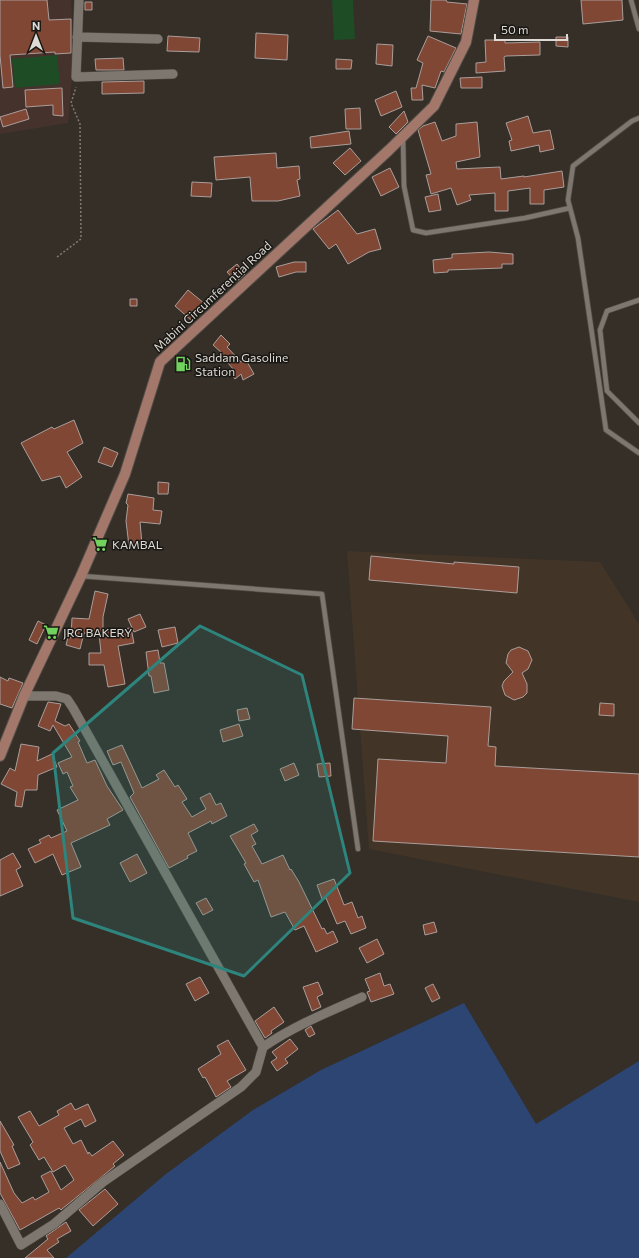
<svg xmlns="http://www.w3.org/2000/svg" width="639" height="1258" font-family="Commissioner,sans-serif">
  <style>
    .industrial { fill: #423527 }
    .education { fill: #46322d }
    .green { fill: #1d4c25 }
    .water { fill: #2c4573 }
    .building { fill: #804735; stroke: #aa9e9b }
    .lines { fill: none; stroke-linecap: round; stroke-linejoin: round }
    .service-casing { stroke: #524e47; stroke-width: 6 }
    .minor-casing { stroke: #524e47; stroke-width: 10 }
    .secondary-casing { stroke: #524e47; stroke-width: 12 }
    .path { stroke: #807b74; stroke-width: 1.5; stroke-dasharray: 2 2; stroke-linecap: butt }
    .service { stroke: #7e776f; stroke-width: 4.5 }
    .minor { stroke: #7e776f; stroke-width: 9 }
    .secondary { stroke: #a3786b; stroke-width: 10 }
    .marked { fill: #2e857d; fill-opacity: 0.2; stroke: #2e857d; stroke-width: 3; stroke-linejoin: round }
    .labels { text-anchor: middle; dominant-baseline: central; stroke-width: 3; stroke-linejoin: round; paint-order: stroke }
    .street-label { font-size: 12px; fill: #dedad5; stroke: #1a1814 }
    .poi-label { font-size: 12px; fill: #dedad5; stroke: #1a1814; text-anchor: start }
  </style>
  <rect width="100%" height="100%" fill="#352f28"/>
  <path class="industrial" d="M347,551L600,562L639,624V902L369,849Z"/>
  <path class="education" d="M0,0H71L74,55L68,123L0,134Z"/>
  <path class="green" d="M332,0H353L355,39L334,40Z
    M57,55L60,84L15,88L12,59Z"/>
  <path class="water" d="M464,1003L536,1124L639,1061V1258H66L166,1174L253,1110L321,1070Z"/>
  <path class="building" d="M0,0H47L49,20L71,19V53L55,54V52L10,55L13,87L3,88L0,55Z
    M431,0H446L447,2L467,4L461,34L430,31Z
    M581,0H622L623,20L583,24Z
    M85,2H92V10H85Z
    M256,33L288,35L287,60L255,58Z
    M168,36L200,38L199,52L167,51Z
    M428,36L456,48L444,72L441,71L435,88L422,85L423,100H412L411,88H416L423,63L417,60Z
    M556,37H568V47L556,46Z
    M485,40H505V43L540,42V55L506,56L504,57L505,71L476,73V63L486,62Z
    M377,44L393,45L392,66L376,64Z
    M123,58L124,70H96L95,59Z
    M336,59L352,60L351,69H336Z
    M482,77V88H461L460,78Z
    M144,81V93L102,94V82Z
    M62,88L63,116L53,115V105L26,107L25,90Z
    M396,91L402,107L381,116L375,100Z
    M360,108L361,129H346L345,109Z
    M26,109L29,119L3,127L0,117Z
    M404,111L408,122L396,134L389,127Z
    M528,116L533,133L550,130L554,149L540,152L539,145L511,151L509,141L512,140L506,123Z
    M435,122L442,141L456,136V124L477,122L480,157L456,162L457,169L500,167L501,179L524,176V177L562,171L564,187L544,190V204H530V188L508,191V211H495V193L469,195L471,200L457,205L451,188L431,194L426,175L431,174L418,130L423,126Z
    M349,131L351,144L311,148L310,137Z
    M350,148L361,161L345,175L333,163Z
    M276,153L277,168L299,166L300,179L297,180L300,196L278,201H252L250,177L216,180L214,157Z
    M390,168L399,187L381,196L372,177Z
    M192,182L212,183L211,197L191,196Z
    M438,194L441,210L429,212L425,197Z
    M338,210L357,234L375,229L381,249L369,252L348,264L336,244L329,249L313,229Z
    M489,252L513,254V264H502V268L448,270V272L434,273L433,260L452,258V254Z
    M294,262H306V272H296L279,277L276,267Z
    M237,264L245,274L236,282L227,272Z
    M188,290L205,304L191,320L175,306Z
    M130,299H137V306H130Z
    M221,335L230,344L227,347L241,362L246,360L254,374L243,380L241,374L235,379L230,373L234,370L221,355L222,353L213,345Z
    M74,420L83,443L67,452L82,477L66,488L60,476L42,481L21,443L52,427L54,429Z
    M104,447L118,453L112,467L98,462Z
    M158,482L169,483L168,494H158Z
    M128,494L154,498L153,510L162,511L160,524L140,522L142,544L129,546L126,521L128,505L126,503Z
    M371,556L454,564V562L519,567L517,593L369,580Z
    M95,591L108,594L103,617V631L131,628L134,643L118,646L125,684L108,687L104,665H89V653H101L99,633H84L80,649L66,645L68,637L71,638L72,618L89,619Z
    M140,614L146,627L134,632L128,619Z
    M38,621L46,625L37,644L29,640Z
    M175,627L178,643L162,647L158,630Z
    M519,647L528,651L532,660L528,669L522,673L527,684V693L523,697L514,700L505,695L502,686L504,681L513,672L506,663L508,654L511,650Z
    M158,650L160,663H164L169,690L154,693L151,676H149L146,652Z
    M0,677L8,681L9,678L23,683L12,708L0,704Z
    M354,698L491,707L488,746L496,747L495,766L639,774V857L373,841L378,759L446,763L448,736L352,729Z
    M48,702L61,704L55,721L65,726L69,724L80,741L78,742L87,763L95,760L107,786L123,810L107,819L110,825L71,843L81,867L62,875L53,854L35,863L28,849L41,843L39,840L49,835L51,838L67,831L57,810L78,800L70,787L73,786L67,772L63,774L58,763L72,757L53,725L50,731L38,726Z
    M600,703L614,704V716L599,715Z
    M247,708L250,719L239,721L237,710Z
    M239,724L243,736L223,742L220,730Z
    M21,744L39,747L37,761L52,754L57,767L38,775L37,790H25L22,807L15,806L17,792L1,784L10,768L15,771Z
    M122,745L142,788L159,779L156,775L164,770L175,787L178,785L187,799L182,802L192,817L206,809L200,798L210,793L216,805L221,803L227,816L212,824L211,821L188,833L197,851L187,856L188,858L169,868L130,797L134,793L121,762L113,765L107,751Z
    M294,763L299,775L285,781L280,769Z
    M330,763L331,776L319,777L317,764Z
    M254,824L258,831L251,835L256,844L252,846L262,864L283,855L290,870L291,869L299,882L322,929L324,928L327,934L333,931L338,942L316,952L304,926L295,930L285,912L271,917L258,880L254,882L244,864L246,863L230,836Z
    M13,853L21,867L16,870L23,886L0,896V860Z
    M137,854L147,873L130,882L120,863Z
    M334,879L344,905L352,902L358,918L362,916L366,928L351,934L345,921L337,924L326,898L322,899L317,885Z
    M206,898L213,910L203,915L196,903Z
    M434,922L437,932L425,935L423,925Z
    M377,939L384,954L367,963L359,948Z
    M380,973L384,986L390,984L394,994L371,1002L367,992L370,991L365,979Z
    M200,977L209,993L195,1001L186,984Z
    M318,982L323,994L317,997L321,1007L312,1011L303,987Z
    M433,984L440,998L432,1002L425,988Z
    M274,1007L284,1022L271,1031L272,1033L265,1038L255,1021Z
    M311,1026L315,1034L309,1037L305,1030Z
    M290,1039L298,1049L285,1059L288,1063L277,1071L271,1062L277,1058L272,1052Z
    M228,1040L246,1070L227,1081L231,1087L216,1097L205,1077L203,1078L198,1069L221,1054L217,1046Z
    M71,1103L75,1110L88,1104L96,1121L85,1127L81,1119L64,1128L73,1144L81,1140L88,1154L89,1152L92,1156L113,1141L124,1155L113,1164L115,1166L62,1209L61,1210L59,1208L20,1230L0,1193V1162L14,1193L22,1203L33,1197L35,1200L49,1192L41,1176L51,1171L61,1190L74,1180L65,1165L53,1172L44,1157L39,1160L30,1145L33,1142L18,1117L30,1111L39,1126L59,1115L57,1111Z
    M0,1121L14,1145L12,1146L20,1164L8,1169L0,1151Z
    M105,1189L118,1204L93,1226L79,1210Z
    M66,1222L71,1231L57,1239L59,1242L47,1250L54,1258H25L48,1239L46,1236Z"/>
  <g class="lines">
    <g class="service-casing">
      <path id="service" d="M631,0L639,29
        M639,118L632,121L573,166L568,200L578,238L606,430L639,453
        M403,138L404,186L413,230L426,233L525,218L570,208
        M639,300L607,311L600,330L607,391L639,423
        M81,576L322,594L358,849"/>
    </g>
    <g class="minor-casing">
      <path id="minor" d="M79,0L76,77L173,74
        M77,37L158,39
        M24,696H56L67,699L73,708L263,1047
        M0,1204L21,1245L54,1224L103,1182L241,1087L256,1072L263,1047C294,1026 328,1012 362,997"/>
    </g>
    <g class="secondary-casing">
      <path id="secondary" d="M0,756L24,696L81,576L125,474L160,362L389,150L434,106L466,42L474,0"/>
    </g>
    <path class="path" d="M57,257L81,239L80,124L71,103L76,87"/>
    <use href="#service" class="service"/>
    <use href="#minor" class="minor"/>
    <use href="#secondary" class="secondary"/>
  </g>
  <path class="marked" d="M200,626L302,675L350,873L244,976L73,918L53,753Z"/>
  <defs>
    <g id="fuel-bare" transform="scale(1.2)"><path d="M-5.5-6h7V0h2V4h1.3V-2.5L3-4.5l.8-.8L6-3V5H2.5V1h-1V6h-7ZM-4.2-4.7v3.2H.2V-4.7Z" fill="#71d35e" stroke="#1a1814" stroke-width="2.5" paint-order="stroke"/></g>
    <g id="supermarket-bare" transform="scale(1.2)"><path d="M-6-5.5h2.5l.6 2H6L4.5 2H-2.5L-4.4-4H-6ZM-1.5 3.2a1.3 1.3 0 1 0 .1 0ZM3 3.2a1.3 1.3 0 1 0 .1 0Z" fill="#71d35e" stroke="#1a1814" stroke-width="2.5" paint-order="stroke"/></g>
  </defs>
  <g fill-rule="evenodd">
    <use href="#fuel-bare" x="183" y="364"/>
    <use href="#supermarket-bare" x="100" y="544"/>
    <use href="#supermarket-bare" x="51" y="632"/>
  </g>
  <g class="labels">
    <g class="street-label">
      <text transform="translate(212 296) rotate(-43)">Mabini Circumferential Road</text>
    </g>
    <g class="poi-label">
      <text x="195" y="357">Saddam Gasoline<tspan x="195" dy="14">Station</tspan></text>
      <text x="112" y="544">KAMBAL</text>
      <text x="63" y="632">JRG BAKERY</text>
    </g>
  </g>
  <g transform="translate(36 36)" stroke="#1a1814" stroke-width="3" paint-order="stroke">
  <path d="M0-3L7 15L0 10L-7 15Z" fill="#dedad5"/>
  <text y="-6" font-size="11" font-weight="bold" text-anchor="middle" fill="#dedad5">N</text>
  </g>
  <path d="M495 34v6h72v-6" fill="none" stroke="#dedad5" stroke-width="2"/>
  <text x="501" y="34" font-size="12" fill="#dedad5" stroke="#1a1814" stroke-width="3" paint-order="stroke">50 m</text>
</svg>
